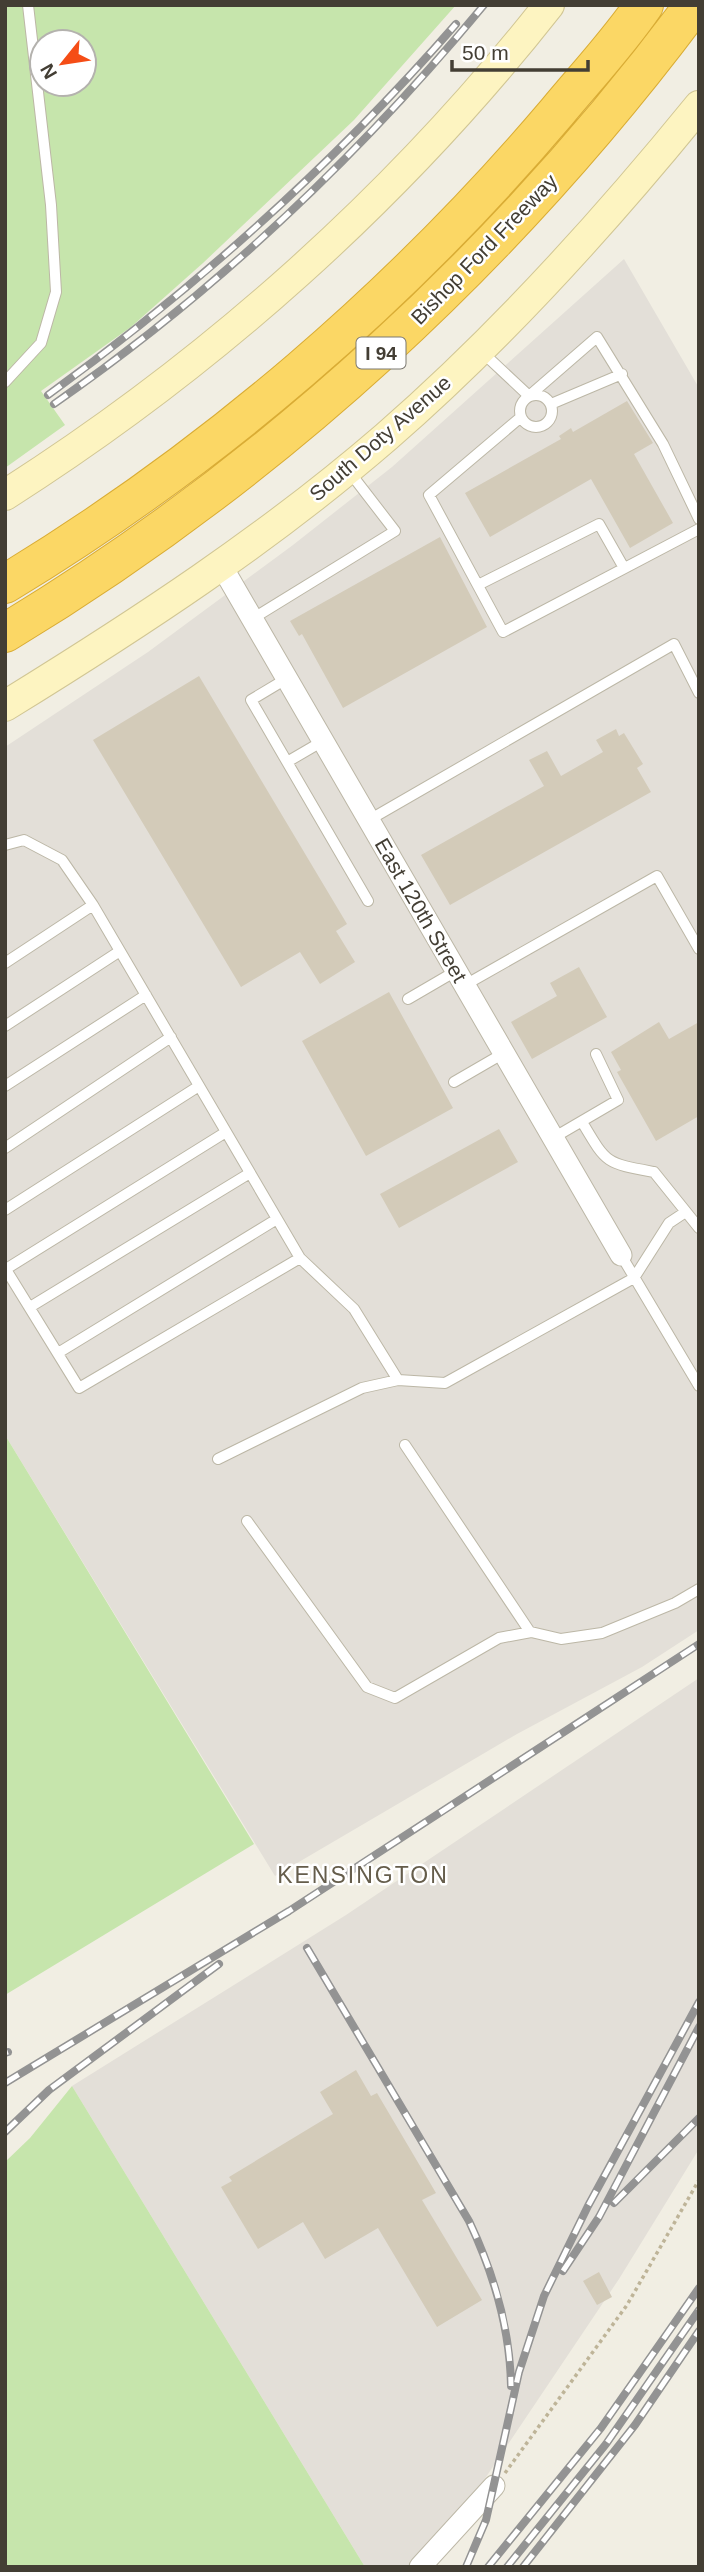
<svg xmlns="http://www.w3.org/2000/svg" width="704" height="2572" font-family="Arial,sans-serif">
  <style>
    .industrial { fill: #e3dfd8 }
    .green { fill: #c6e5ac; fill-rule: evenodd }
    .building { fill: #d3cbb9 }
    .lines { fill: none; stroke-linecap: round; stroke-linejoin: round }
    .lane-casing { stroke: #bcb7a6; stroke-width: 12 }
    .street-casing { stroke: #bcb7a6; stroke-width: 23 }
    .secondary-casing { stroke: #d1c694; stroke-width: 32 }
    .highway-casing { stroke: #d9ac35; stroke-width: 40 }
    .path { stroke: #beb498; stroke-width: 3.5; stroke-dasharray: 3.5 3.5; stroke-linecap: butt }
    .lane { stroke: #fff; stroke-width: 10 }
    .street { stroke: #fff; stroke-width: 21 }
    .secondary { stroke: #fdf4c1; stroke-width: 30 }
    .highway { stroke: #fbd765; stroke-width: 38 }
    .rail-casing { stroke: #939393; stroke-width: 8 }
    .rail { stroke: #fff; stroke-width: 5; stroke-dasharray: 16; stroke-linecap: butt }
    .labels { text-anchor: middle; dominant-baseline: central; stroke-width: 5; stroke-linejoin: round; paint-order: stroke }
    .shield { fill: #fff; stroke: #7b7871; stroke-width: 2 }
    .shield-label { font-size: 19px; font-weight: bold; fill: #433e34 }
    .street-label { font-size: 21px; fill: #433e34; stroke: #fff }
    .neighbourhood-label { font-size: 23px; letter-spacing: 2px; fill: #655d4b; stroke: #fff }
  </style>
  <rect width="100%" height="100%" fill="#f1eee3"/>
  <path class="industrial" d="M624,259L699,388V1630L642,1667L517,1734L275,1876L5,1435V747L148,652L293,545L392,467Z
    M699,1678V2149L619,2279L478,2489L408,2567H365L72,2086L346,1915Z"/>
  <path class="green" d="M5,5H456L354,120L203,263L131,327L41,391L65,425L5,468ZM42,42H84V84H42Z
    M5,1435L254,1844L5,1995Z
    M72,2086L365,2567H5V2162L30,2138Z"/>
  <path class="building" d="M627,401L653,443L634,454L673,523L630,548L591,479L490,537L465,493L561,439L559,436L571,428L573,432Z
    M440,537L487,627L343,708L302,634L299,636L290,621Z
    M199,676L347,924L336,931L355,962L320,984L300,952L241,987L93,740Z
    M616,729L619,736L624,733L643,764L637,768L651,792L450,905L421,855L544,786L529,760L547,751L561,776L603,752L596,740Z
    M579,967L607,1017L532,1059L511,1022L557,996L550,983Z
    M389,992L453,1108L366,1156L302,1041Z
    M659,1022L669,1039L699,1022V1116L656,1141L617,1072L621,1070L611,1052Z
    M499,1129L518,1162L399,1228L380,1194Z
    M356,2070L371,2096L377,2093L436,2193L422,2200L482,2300L437,2327L378,2228L325,2259L303,2222L258,2249L221,2187L232,2181L229,2177L333,2114L320,2092Z
    M599,2272L612,2297L597,2305L583,2281Z"/>
  <g class="lines">
    <g class="lane-casing">
      <path id="lane" d="M481,351L529,396L597,337L663,444L699,519
        M5,382L41,343L56,292L51,205L28,5
        M520 411a16 16 0 1 1 32 0a16 16 0 1 1-32 0Z
        M551,404L622,374
        M521,417L429,495L503,632L699,529
        M478,585L599,524L624,568
        M252,619L395,531L348,470
        M286,679L251,700L368,901
        M287,762L323,741
        M369,820L674,644L699,693
        M5,845L24,840L62,860L93,905L300,1258L354,1309L398,1380
        M5,963L93,905
        M465,985L657,876L699,949
        M408,999L456,971
        M5,1026L120,951
        M454,1082L504,1053
        M5,1086L146,995
        M582,1122C607,1164 605,1163 654,1172L699,1228
        M553,1138L618,1100L596,1054
        M5,1148L171,1037
        M5,1210L199,1086
        M621,1255L699,1386
        M5,1268L79,1388L300,1258
        M6,1269L226,1132
        M30,1307L250,1173
        M58,1353L277,1219
        M405,1445L530,1632
        M218,1459L362,1388L398,1380L445,1383L634,1278L669,1223L684,1213
        M247,1521L367,1687L395,1698L499,1638L531,1632L561,1639L602,1633L675,1603L699,1589"/>
    </g>
    <g class="street-casing">
      <path id="street" d="M221,565L621,1255
        M420,2567L494,2486"/>
    </g>
    <g class="secondary-casing">
      <path id="secondary" d="M5,495C211,364 398,197 549,5
        M5,706C138,624 268,539 386,437C501,337 603,224 699,106"/>
    </g>
    <g class="highway-casing">
      <path id="highway" d="M5,584C213,458 400,297 557,112C586,77 618,43 644,5
        M5,633C273,471 507,256 694,5"/>
    </g>
    <path class="path" d="M505,2473L627,2305L699,2180"/>
    <use href="#lane" class="lane"/>
    <use href="#street" class="street"/>
    <use href="#secondary" class="secondary"/>
    <use href="#highway" class="highway"/>
    <g class="rail-casing">
      <path id="rail" d="M48,395C198,286 334,164 456,24
        M54,404C215,292 359,156 484,5
        M307,1948L469,2221C494,2274 510,2327 511,2386
        M5,2053L8,2052
        M5,2083L289,1911L699,1644
        M5,2132L49,2090L219,1964
        M614,2203L699,2118
        M563,2271L599,2217L699,2027
        M466,2567L486,2520L519,2372L544,2296L588,2206L699,2002
        M488,2567L601,2428L699,2288
        M507,2567L606,2444L699,2310
        M523,2567L635,2425L699,2331"/>
    </g>
    <use href="#rail" class="rail"/>
  </g>
  <g class="labels">
    <rect class="shield" x="356.5" y="337.5" width="49" height="31" rx="5"/>
    <g class="shield-label">
      <text x="381" y="353">I 94</text>
    </g>
    <g class="street-label">
      <text transform="translate(484 249) rotate(-46)">Bishop Ford Freeway</text>
      <text transform="translate(380 438) rotate(-41)">South Doty Avenue</text>
      <text transform="translate(421 910) rotate(60)">East 120th Street</text>
    </g>
    <g class="neighbourhood-label">
      <text x="363" y="1875">KENSINGTON</text>
    </g>
  </g>
  <rect width="704" height="2572" fill="none" stroke="#433e34" stroke-width="14"/>
  <g transform="translate(63 63) rotate(240)"><circle r="33" fill="#ffffff" stroke="#b4b2ae" stroke-width="2"/>
  <path d="M0-5L12 26L0 18L-12 26Z" fill="#f54d16"/>
  <text y="-10" font-size="19" font-weight="bold" text-anchor="middle" fill="#433e34">N</text>
  </g>
  <path d="M452 60v10h136v-10" fill="none" stroke="#433e34" stroke-width="3.5"/>
  <text x="462" y="60" font-size="21" fill="#433e34" stroke="#ffffff" stroke-width="5" paint-order="stroke">50 m</text>
</svg>
